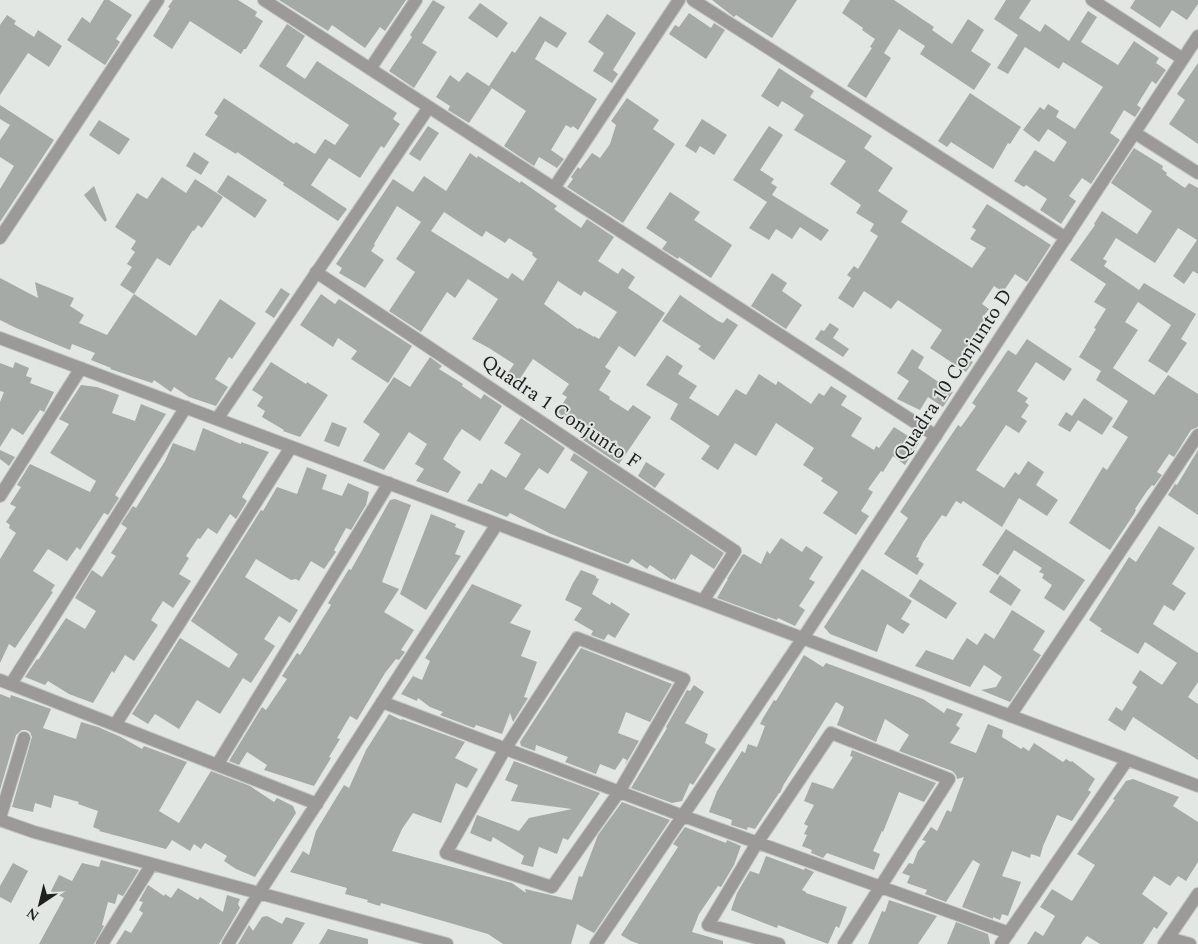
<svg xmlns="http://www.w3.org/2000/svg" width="1198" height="944" font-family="Spectral,serif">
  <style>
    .building { fill: #a5aaa7; fill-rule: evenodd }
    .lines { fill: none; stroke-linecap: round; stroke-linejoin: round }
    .street-casing { stroke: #bfc3c1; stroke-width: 14 }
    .street { stroke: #9c9a99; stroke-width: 12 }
    .labels { text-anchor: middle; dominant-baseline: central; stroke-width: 4; stroke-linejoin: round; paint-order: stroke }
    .street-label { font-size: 20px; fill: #1f2120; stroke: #e2e7e4 }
  </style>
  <rect width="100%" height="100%" fill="#e2e7e4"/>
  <path class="building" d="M104,0H109L132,15L116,39L120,42L105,65L67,40L82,17L90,23Z
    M173,0H238L257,12L255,16L263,21L246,49H244L241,54L190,21L172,49L153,36L170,8L168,7Z
    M279,0H406L385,31L380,27L365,48L332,25L328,31Z
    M433,0L445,7L422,43L437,52L414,88L389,71L412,37L410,35Z
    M712,0H797L772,38L736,15L734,17Z
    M850,0H894L934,27L932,30L952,44L968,19L984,30L971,51L991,64L974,90L920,54L925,46L899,29L884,53L891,58L866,98L847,86L872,48L870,47L875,39L862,30L863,28L842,13Z
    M1006,0H1031L1019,18L1040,32L1045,24L1069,41L1088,11L1097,17L1081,42L1118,65L1134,41L1159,58L1156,63L1166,70L1156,84L1152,81L1137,105L1141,108L1135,117L1124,110L1110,133L1120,140L1091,184L1082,178L1069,196L1076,201L1061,224L1040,210L1047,199L1026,185L1024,187L1014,181L1035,150L1054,162L1067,142L1048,129L1039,142L1023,130L1040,107L1044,110L1048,104L1059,111L1056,117L1075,129L1103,87L1063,62L1059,69L1025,47L1008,74L997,68L1018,35L994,19Z
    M1135,0H1198V4L1187,20L1172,10L1160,28L1130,8Z
    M480,3L508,23L497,38L468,18Z
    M689,13L711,28L714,23L725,30L706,59L669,34L675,25L679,27Z
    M607,14L636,33L613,70L618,74L612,83L593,71L604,53L588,42Z
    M7,15L16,21L14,24L34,37L38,30L62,46L49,67L28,53L0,95V25Z
    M540,16L567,33L557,48L545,41L535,59L597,99L578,130L573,126L571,128L566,125L551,150L564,159L557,168L539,157L534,166L504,146L526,111L489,86L512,51L515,53Z
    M287,24L305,36L286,66L305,79L317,61L397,113L393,119L400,124L384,148L381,146L360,178L329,158L311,185L347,209L338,221L291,190L283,185L284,183L237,152L236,154L205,135L218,116L214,113L224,98L294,144L296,142L315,154L325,139L335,145L349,125L259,66Z
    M1198,63V144L1169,124L1185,100L1177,94Z
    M779,68L814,91L810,97L872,136L864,148L893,168L878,191L908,211L901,222L972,268L986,248L970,239L976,230L972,227L987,204L1051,245L1027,282L1015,274L1003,292L994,286L982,304L989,309L983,317L991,323L969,360L973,362L966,372L930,348L942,330L898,300L891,309L864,291L853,308L838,298L851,278L847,275L854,266L858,269L878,236L870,231L874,224L856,213L861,205L830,184L846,161L794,130L804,115L782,101L778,107L761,96Z
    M467,72L492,88L469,123L448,110L450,106L436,97L450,75L459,82Z
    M970,93L1021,127L1010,144L1008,143L993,169L951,142L947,147L938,141Z
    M627,98L659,120L653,129L675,144L623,223L567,187L573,179L571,177L578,167L580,169L592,153L600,158L610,144L616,125L611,121Z
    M0,105L54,140L0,222V189L14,166L0,157V140L10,125L0,119Z
    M702,119L727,135L714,155L700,146L696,153L685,146Z
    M99,120L130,139L119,155L89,135Z
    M428,126L439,133L420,161L409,154Z
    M769,126L783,135L760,170L774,179L771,183L777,187L772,195L829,230L821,241L800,227L792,239L776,229L769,240L749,228L767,202L733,180Z
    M1134,148L1163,166L1162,169L1167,173L1166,175L1185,188L1189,183L1198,188V274L1193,271L1184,284L1173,276L1197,240L1178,228L1155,263L1116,238L1103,259L1107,261L1104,266L1139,290L1144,283L1196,314L1181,339L1187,343L1167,373L1148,361L1171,325L1138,302L1125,322L1138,330L1113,368L1154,395L1168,375L1198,394V427L1191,430L1174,457L1169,454L1157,472L1162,475L1154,486L1152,485L1147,491L1135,509L1136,510L1134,514L1110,550L1069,523L1103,467L1107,470L1128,437L1112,427L1128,401L1096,380L1101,371L1079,357L1096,329L1094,328L1106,309L1094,302L1106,284L1070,260L1095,225L1094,224L1102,211L1137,234L1152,211L1111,183Z
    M194,152L209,162L201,175L186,166Z
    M470,153L477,158L478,156L520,183L521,181L557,206L554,209L581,228L587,219L614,237L598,261L618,274L622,268L635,277L628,288L665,313L635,357L619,346L605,367L611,371L599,390L610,397L609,399L628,411L633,405L651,417L619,464L583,440L586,435L559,416L561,414L557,412L567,397L562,394L569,384L533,359L515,386L504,379L514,364L489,348L472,339L498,299L468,279L455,298L447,292L421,332L389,311L415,272L396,259L421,222L397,206L374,244L375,245L371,251L384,260L365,288L339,273L342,268L336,264L393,179L413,192L424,176L446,191ZM444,212L482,237L486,231L505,243L509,238L533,253L532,255L537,259L523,281L512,273L508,279L431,231ZM558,281L581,296L584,291L617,312L599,339L594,336V337L579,328L578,329L544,304Z
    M228,175L267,200L255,218L217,192Z
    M162,177L186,193L195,179L223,197L202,228L198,225L194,231L193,230L170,266L157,258L134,294L120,285L132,267L127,264L135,252L131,249L136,241L115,227L137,193L147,199Z
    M94,186L107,220L105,222L84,195Z
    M670,192L700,212L694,220L732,245L711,278L679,257L678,259L662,249L667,242L646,228Z
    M772,273L787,283L782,291L802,305L786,329L751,306Z
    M0,278L38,298L35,282L74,298L70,306L84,315L79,323L107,335L134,294L196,336L220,299L256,323L232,359L229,357L215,379L228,387L216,406L189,397L174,387L171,392L154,380L152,383L110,369L111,368L91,360L95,353L72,344L70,350L16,328L0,320Z
    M281,288L290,294L274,318L265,312Z
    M321,294L335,304L339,299L412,346L388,383L351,359L357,351L338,338L333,347L300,325Z
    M680,295L718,321L723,323L727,318L738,325L714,360L698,349L701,346L662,321Z
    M830,323L839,329L833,338L849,349L843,357L815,339L821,330L824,331Z
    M1027,339L1072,369L1064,381L1036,362L1017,391L1028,398L1025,402L1029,405L1021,417L1027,421L1019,433L1006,425L976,470L1004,488L1015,472L1019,475L1028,461L1044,472L1036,485L1058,500L1047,516L1019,498L1002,527L963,501L961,504L956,501L946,517L942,515L923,542L916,557L919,558L918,560L924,564L917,575L884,554L908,518L900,512L958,425L961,427L976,406L972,403L1008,350L1016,355Z
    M912,349L924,357L918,368L953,392L943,407L928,397L920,410L897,399L909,381L897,373Z
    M667,355L683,366L678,374L697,386L689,398L718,416L736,389L746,395L759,374L776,385L778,381L811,404L819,393L824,396L831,386L847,396L841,405L862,418L851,436L874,450L876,446L879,448L894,427L919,443L905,465L893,456L883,472L881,471L868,489L873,492L861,511L869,516L856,535L823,513L838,492L821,481L823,478L803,465L814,448L776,423L756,456L735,443L718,470L701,459L710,446L670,419L678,404L646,385Z
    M430,357L442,366L439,369L463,384L462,386L481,399L484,394L502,406L480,441L462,429L456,437L443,459L461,472L448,493L416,481L424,469L415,464L427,444L409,432L384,470L363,461L380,434L363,422L394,377L410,387Z
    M15,362L29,368L26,376L32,378L30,383L54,392L44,412L40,410L23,435L12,428L0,447V402L4,392L0,391V363L13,368Z
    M271,362L306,384L307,382L328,395L300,437L283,431L284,430L262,417L265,411L257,406L263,397L252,390Z
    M81,385L97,387L119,395L112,413L135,421L141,404L166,414L115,495L119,498L108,515L104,513L80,550L77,547L67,561L48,549L33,571L55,585L51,591L53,592L15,648L9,644L0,663V559L16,533L9,528L10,525L6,522L16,507L10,504L21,487L17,485L30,464L90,492L96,481L50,453L69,424L59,419Z
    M1084,398L1113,418L1102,435L1078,420L1070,432L1058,425L1066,412L1072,416Z
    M521,418L565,448L548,474L539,468L524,489L565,509L588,472L570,460L574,453L724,553L714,569L691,554L675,580L673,578L672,580L650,565L647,569L632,559L628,564L551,534L510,513L507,517L467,501L479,483L482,484L491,469L506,478L521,454L504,443Z
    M332,422L347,428L339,447L324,441Z
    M203,428L241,444V442L269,452L242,497L247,501L236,519L230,514L217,534L208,528L200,539L198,538L186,556L189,558L179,574L191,581L173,608L163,601L151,620L158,625L134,661L125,655L114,673L112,671L93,703L69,694L48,681L45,685L25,677L37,659L38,660L66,618L85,629L96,611L75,598L92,570L102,577L116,556L111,553L127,528L121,524L133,506L136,508L165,461L173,443L195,451Z
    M0,450L15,457L9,466L0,459Z
    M1198,450V515L1168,495L1175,484L1177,485Z
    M646,462L665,474L655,488L638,476Z
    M307,467L327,475L322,489L342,496L348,483L369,492L366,505L351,530L346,528L334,550L336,552L324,569L311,561L299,581L296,579L291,580L256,559L245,577L298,610L290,623L279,616L264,639L275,646L251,683L243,678L220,714L197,700L179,729L155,714L148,724L132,714L180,638L229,668L238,654L191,621L261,510L263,511L277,487L297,494Z
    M395,499L411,505L382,582L399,589L384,612L414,630L401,650L405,652L399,660L396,659L385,673L357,720L350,716L337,738L340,739L329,757L331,758L314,786L264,770L267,765L247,752L239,765L229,761L262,707L266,710L287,679L282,676L297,653L300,655L331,605L328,603L349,569L351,570L390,500Z
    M431,514L456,524L455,527L465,531L455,554L461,556L426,610L400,594Z
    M1159,526L1195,548L1172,584L1186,593L1174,611L1164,605L1153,624L1198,653V682L1188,697L1198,704V760L1133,717L1125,731L1108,720L1116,707L1122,711L1137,687L1132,683L1140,670L1162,685L1177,663L1145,642L1138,654L1100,631L1102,629L1089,620L1129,557L1136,562Z
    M1006,529L1085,580L1064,611L1044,598L1052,585L1042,578L1044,574L1039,572L1042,568L1014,550L998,575L982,565Z
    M781,538L802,552L806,546L823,557L809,579L815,582L799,606L805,610L795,626L778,618L777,620L717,598L728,579H727L742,555L744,554L761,564L767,551L770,554Z
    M862,569L912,601L901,619L910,624L903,634L887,624L877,652L830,634L824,627Z
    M581,570L596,576V578L599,579L592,594L610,605L611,602L630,614L615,638L608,634L604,640L591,635L593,631L574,620L582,608L565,600L573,583Z
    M1000,575L1021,590L1011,606L989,592Z
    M920,579L957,603L946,619L909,596Z
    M472,584L522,605L510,623L531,631L521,656L537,662L524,697L528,698L513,722L510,713L502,734L476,725L474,728L440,715L443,712L430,707L418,698L417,701L401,694L413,676L422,680L430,661L425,658Z
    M1012,610L1045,631L1033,650L1041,655L1010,702L981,690L996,687L1002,677L984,665L970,687L915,666L926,650L953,660L967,638L977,645L985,633L994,639Z
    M581,648L672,684L650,722L626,712L618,733L639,741L625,765L627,760L623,758L615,770L600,764L596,774L565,762L568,757L536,745L535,751L521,746L520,742Z
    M804,655L823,667L826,663L923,699L944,713L947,708L963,714L956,725L960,728L950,743L976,753L988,724L1003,730L1002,737L1021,749L1023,747L1029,751L1034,743L1063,762L1066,759L1071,762L1072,761L1095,779L1088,790L1091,792L1072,821L1057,815L1043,846L1040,857L1031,854L1030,858L1012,851L1002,876L1021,882L1008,916L1002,914L1000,920L993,917V919L962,907L980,864L973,860L946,902L925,894L927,890L907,883L910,876L902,873L909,863L913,864L918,851L926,841L922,840L931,827L937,831L947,810L951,812L964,777L957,779L956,775L952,771L899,751L909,735L885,719L876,742L837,725L844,707L836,702L784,784L780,793H779L755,829L748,827L747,830L731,825L732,820L709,812L717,791L742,751L745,753L748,744L757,747L765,726L760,724L763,718L774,700L776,701Z
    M694,685L704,692L685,723L708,734L705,743L716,749L693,785L690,783L682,801L672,803L631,788L667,728L666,727L687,690L690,691Z
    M0,694L10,698L11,695L51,709L43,728L76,739L81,722L98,727L121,737L142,749L144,746L187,762L159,811L179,823L211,771L250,786L274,802L277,798L293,806L296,813L255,877L236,869L224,861L227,856L205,843L201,849L194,844L190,851L172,840L166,849L99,831L100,830L93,827L98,811L78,804L79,802L54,795L51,808L35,803L33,812L12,807L32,737L30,732L26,730H22L16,735L0,790Z
    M389,714L401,720L402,719L465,742L455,758L478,769L467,788L456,783L441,823L413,813L402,829L392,851L512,883L526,893L525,889L572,900L579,876L582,877L598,835L622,802L670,820L594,933L577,924L571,944H503L488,934L381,903L380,906L367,902L368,900L345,894L347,888L290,872L303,851L309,855L316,831L344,785L349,788L366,750Z
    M852,750L936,783L924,802L899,792L883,832L882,831L873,851L880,854L874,870L827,853L823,858L811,853L812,850L802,846L807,835L804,834L808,826L804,824L814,805L804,801L812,782L833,789L853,757L850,756Z
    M514,761L600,793L568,840L563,838L557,854L539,847L533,867L521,864L524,856L493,837L491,842L470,833L477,815L519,831L529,818L572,809L511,801L518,785L505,780Z
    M1133,779L1179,797L1173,806L1198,822V862L1186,881L1178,876L1170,886L1154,876L1142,894L1168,913L1157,929L1154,927L1143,944H1100L1087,936L1081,944H1027L1035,931L1043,936L1055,916L1040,907L1052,889L1072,901L1095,865L1077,854L1115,800L1113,799L1126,781Z
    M685,827L726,843L727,840L741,846L734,865L721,887L718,886L699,914L692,932L723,941V944H639L631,941L621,935L678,847L673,844Z
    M766,856L804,870L805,868L814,872L802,890L806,892V893L847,907L839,928L836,926L828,944L778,925L777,928L731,910L737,893L750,871L759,874Z
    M101,860L139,870L123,896L118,894L115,904L108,902L102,925L104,926L94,944H39L64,898L51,891L59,875L72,881L82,863L99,867Z
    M13,863L28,871L11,903L0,897V886Z
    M148,885L164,896L165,894L171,898L178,888L198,900L200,897L223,912L227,895L240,899L238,904L240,908L219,944H116L125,930L131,933L143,913L139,910L143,902L139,901Z
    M889,900L937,916L918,944H868L882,911L885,912Z
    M267,916L282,924L286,917L305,923L292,944H238L249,925L253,931L262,917Z
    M956,922L988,934L990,944H947Z
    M328,929L368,939V944H319Z"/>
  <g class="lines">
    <g class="street-casing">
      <path id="street" d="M264,0L936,436
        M693,0L1066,238
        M1092,0L1183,59
        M370,69L416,0
        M1135,133L1198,173
        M554,188L679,0
        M0,238L158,0
        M316,272L735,551L703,601
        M0,338L1198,786
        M217,419L429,107
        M0,496L81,368
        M577,638L684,679L619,792L552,887L446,853L505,749Z
        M0,680L317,804
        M11,684L186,407
        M382,702L683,816L1009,933
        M1010,716L1198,435
        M115,725L291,447
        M217,765L389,483
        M0,818L24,738
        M0,820L34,832L447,944
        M1168,938L1190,944
        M102,944L152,864
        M228,944L259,893L497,524
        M596,944L803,638L1198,36
        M779,944L708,925L757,843L831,733L949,779L844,944
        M1001,944L1127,760
        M1164,944L1198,894"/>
    </g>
    <use href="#street" class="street"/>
  </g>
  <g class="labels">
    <g class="street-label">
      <text transform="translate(953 375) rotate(-57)">Quadra 10 Conjunto D</text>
      <text transform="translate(561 412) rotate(34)">Quadra 1 Conjunto F</text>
    </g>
  </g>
  <g transform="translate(40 904) rotate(215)" stroke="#e2e7e4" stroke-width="4" paint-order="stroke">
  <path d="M0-4L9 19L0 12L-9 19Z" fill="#1f2120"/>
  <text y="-8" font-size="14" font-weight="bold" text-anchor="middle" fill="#1f2120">N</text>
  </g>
</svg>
